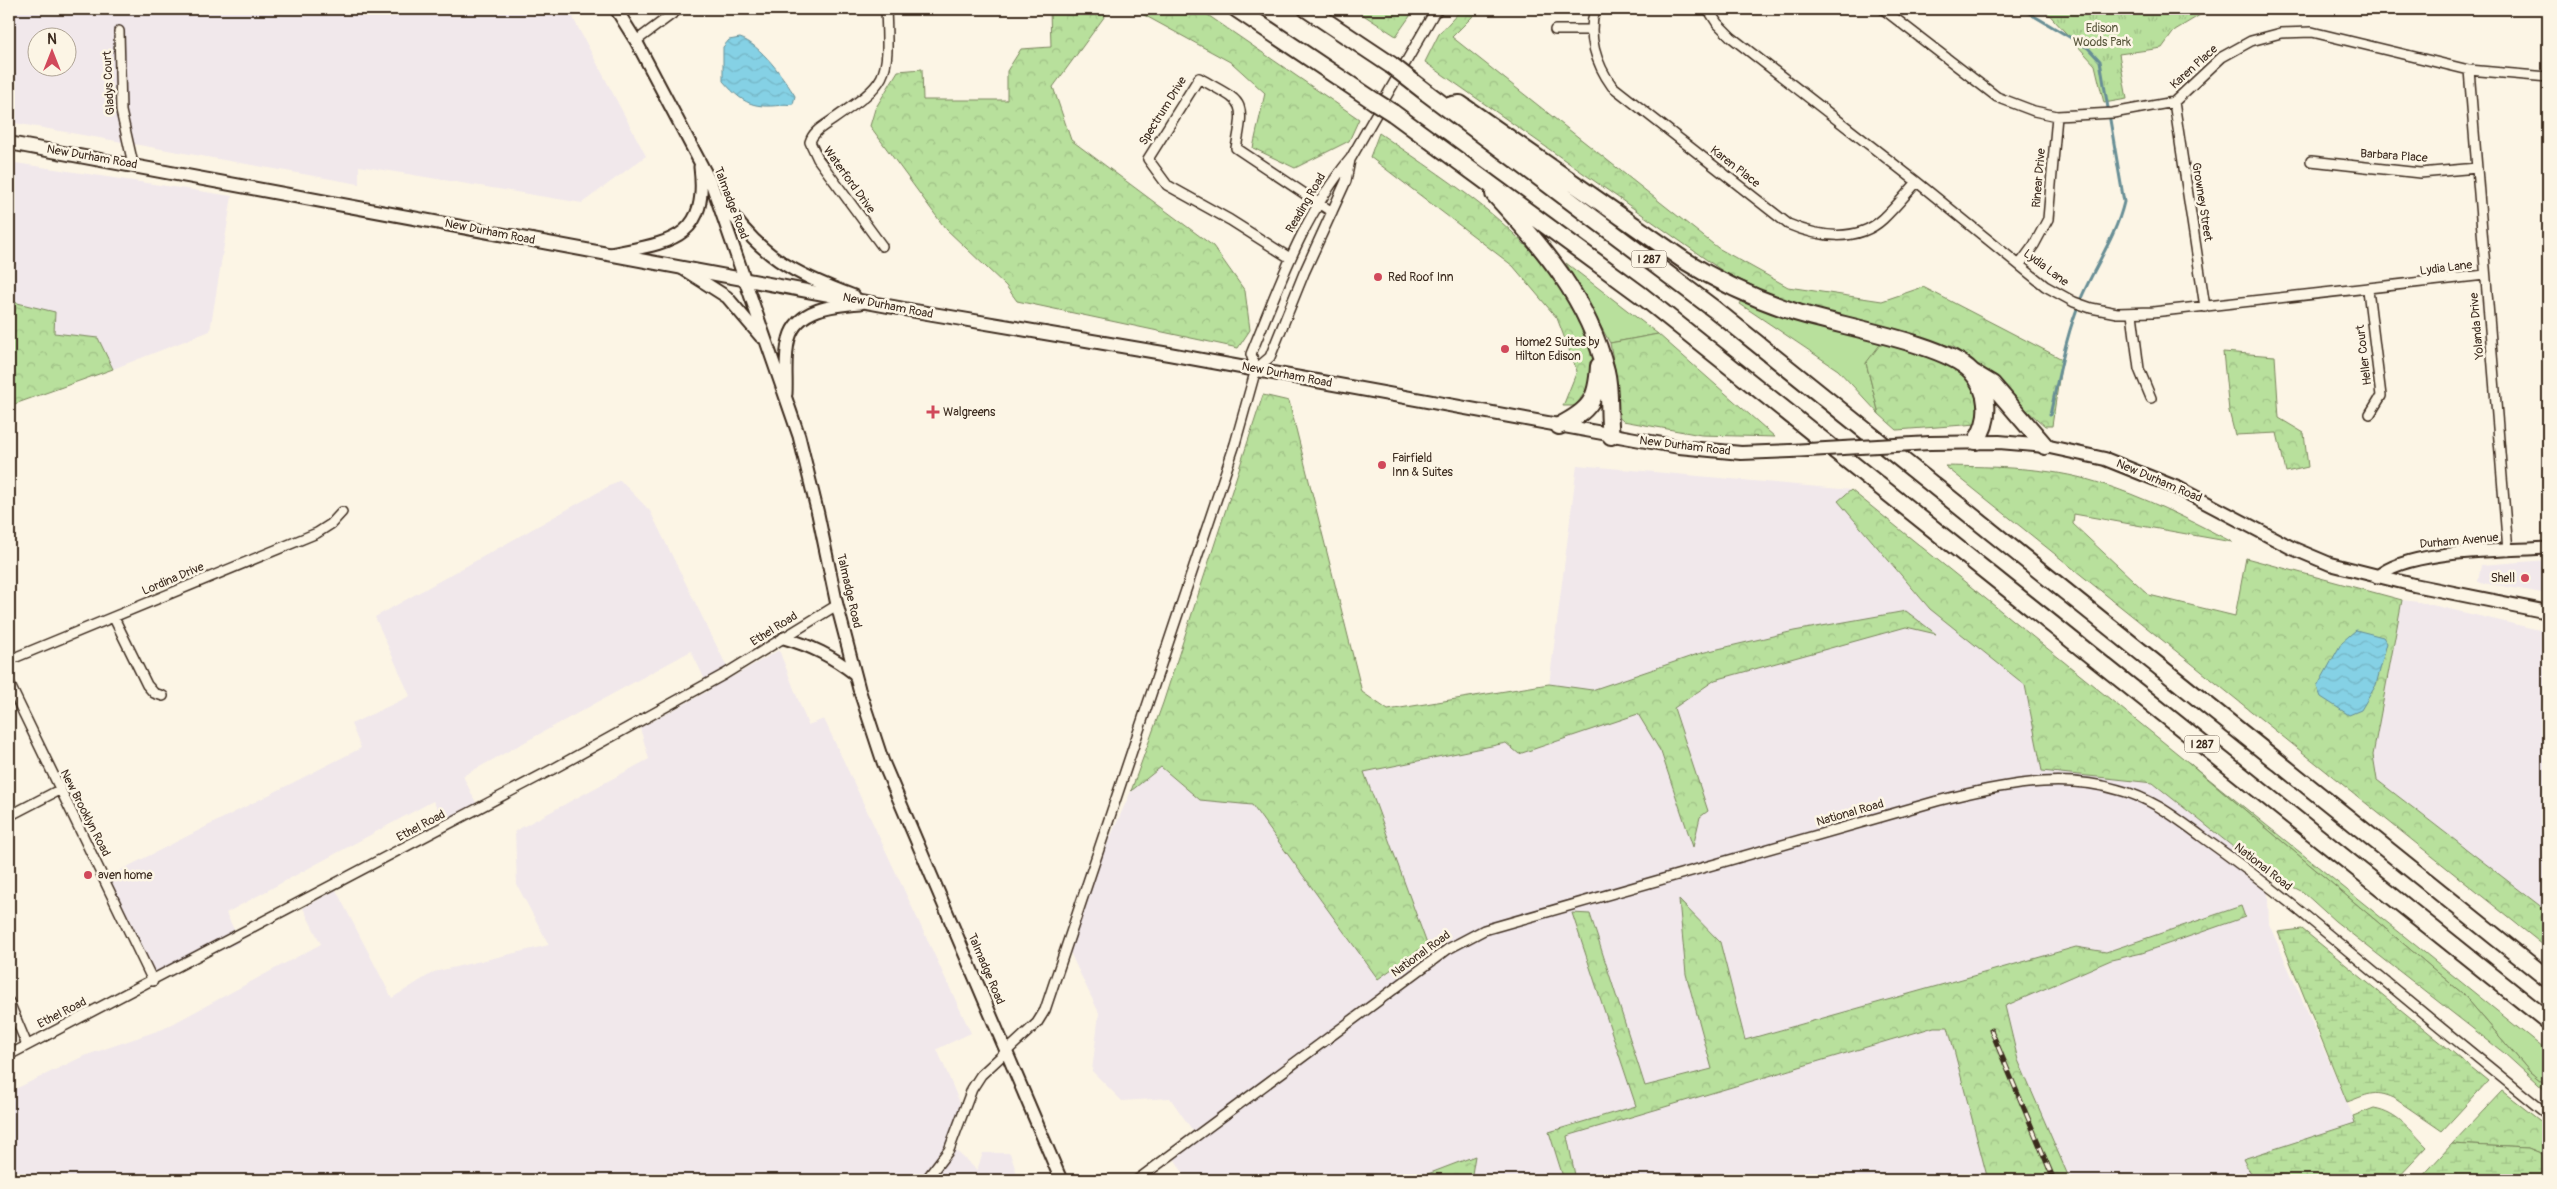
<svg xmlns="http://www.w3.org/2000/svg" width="2557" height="1189" font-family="Pangolin,sans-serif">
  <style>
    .built { fill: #f1e8eb; fill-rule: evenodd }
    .grass { fill: #b8e09c; stroke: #7a855d }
    .forest { fill: url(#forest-crowns); stroke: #7a855d }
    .wetland { fill: url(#wetland-marsh); stroke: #7a855d }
    .park { fill: url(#park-tufts); stroke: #7a855d }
    .water { fill: url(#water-waves); stroke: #678e95 }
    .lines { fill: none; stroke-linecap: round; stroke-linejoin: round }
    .stream { stroke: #678e95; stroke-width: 3 }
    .minor-casing { stroke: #3b2a1e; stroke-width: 12 }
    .tertiary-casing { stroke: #3b2a1e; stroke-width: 15 }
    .secondary-casing { stroke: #3b2a1e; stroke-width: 16 }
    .motorway-casing { stroke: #3b2a1e; stroke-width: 20 }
    .minor { stroke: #fcf5e5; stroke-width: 9 }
    .tertiary { stroke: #fcf5e5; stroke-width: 11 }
    .secondary { stroke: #fcf5e5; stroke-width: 12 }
    .motorway { stroke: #fcf5e5; stroke-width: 16 }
    .rail-casing { stroke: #3b2a1e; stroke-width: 5 }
    .rail { stroke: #fcf5e5; stroke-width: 3; stroke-dasharray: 9; stroke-linecap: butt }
    .secondary-bridge-casing { stroke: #3b2a1e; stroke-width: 16; stroke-linecap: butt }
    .motorway-bridge-casing { stroke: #3b2a1e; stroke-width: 20; stroke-linecap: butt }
    .secondary-bridge { stroke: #fcf5e5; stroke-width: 12 }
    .motorway-bridge { stroke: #fcf5e5; stroke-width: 16 }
    .poi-dot { fill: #d1495b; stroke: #fcf5e5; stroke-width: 2 }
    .labels { text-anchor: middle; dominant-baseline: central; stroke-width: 5; stroke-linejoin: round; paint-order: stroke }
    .shield { fill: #fcf5e5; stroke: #75675a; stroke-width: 1 }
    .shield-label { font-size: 11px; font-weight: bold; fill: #3b2a1e }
    .park-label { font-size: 12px; fill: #5a583e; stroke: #fcf5e5 }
    .street-label { font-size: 12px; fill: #3b2a1e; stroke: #fcf5e5 }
    .poi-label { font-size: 12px; fill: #3b2a1e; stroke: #fcf5e5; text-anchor: start }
  </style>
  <defs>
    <pattern id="forest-crowns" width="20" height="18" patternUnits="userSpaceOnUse" patternTransform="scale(1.25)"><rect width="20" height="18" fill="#b8e09c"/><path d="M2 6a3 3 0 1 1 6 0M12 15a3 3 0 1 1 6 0" fill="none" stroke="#9fc086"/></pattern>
    <pattern id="wetland-marsh" width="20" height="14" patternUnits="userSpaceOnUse" patternTransform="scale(1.25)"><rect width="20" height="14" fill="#b8e09c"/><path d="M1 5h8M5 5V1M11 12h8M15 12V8" fill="none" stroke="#9fc086"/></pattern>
    <pattern id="park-tufts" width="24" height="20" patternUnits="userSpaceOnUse" patternTransform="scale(1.25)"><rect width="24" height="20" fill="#b8e09c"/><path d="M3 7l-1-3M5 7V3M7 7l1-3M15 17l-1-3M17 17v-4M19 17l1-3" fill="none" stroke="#9fc086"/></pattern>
    <pattern id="water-waves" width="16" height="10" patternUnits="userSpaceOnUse" patternTransform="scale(1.25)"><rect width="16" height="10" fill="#85d1e5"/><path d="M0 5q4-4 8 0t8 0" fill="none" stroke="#74b4c4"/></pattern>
  </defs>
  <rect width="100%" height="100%" fill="#fcf5e5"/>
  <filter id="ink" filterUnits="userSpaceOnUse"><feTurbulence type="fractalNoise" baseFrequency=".02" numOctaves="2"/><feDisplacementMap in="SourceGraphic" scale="10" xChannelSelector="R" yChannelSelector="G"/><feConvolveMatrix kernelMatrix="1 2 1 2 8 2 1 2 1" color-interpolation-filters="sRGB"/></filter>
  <g filter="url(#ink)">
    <path class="built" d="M9,9H590L573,18L646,156L582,203L359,166V184L9,122ZM38,38H68V68H38Z
      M9,162L232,196L210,331L113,369L98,339L54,333L55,312L9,301Z
      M1577,465L1851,490L1838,501L1913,590L1931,609L2025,685L2042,771L2153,783L2267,874L2269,924L2356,1123L2243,1159L2254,1180H2070L2018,1060L2005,1006L2111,960L2142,953L2241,906L2106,952L2076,947L1745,1040L1720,942L1679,901L1686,974L1712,1069L1645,1086L1590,914L1572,913L1636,1106L1549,1132L1564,1180H1471L1475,1157L1412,1180H1187L1170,1151L1195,1134L1170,1098L1122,1101L1092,1071L1099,1013L1064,940L1131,791L1161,767L1201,800L1252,805L1378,978L1427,944L1363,772L1507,743L1549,685Z
      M620,480L650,511L732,677L779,650L808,725L824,719L971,1033L937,1049L965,1115L952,1147L977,1170L983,1153H1010L1019,1180H9V1092L84,1056L163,1029L321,944L303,908L336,890L392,998L434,972L549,945L517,885L515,831L649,759L640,728L710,690L691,651L463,776L480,811L448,829L433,801L226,913L240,942L153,981L105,878L361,748L351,724L410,696L375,617Z
      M2548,560V594L2478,582L2481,565Z
      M2402,600L2419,602L2548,632V912L2377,780L2373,755Z
      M1934,1027H1948L1988,1180H1576L1567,1136Z"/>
    <path class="grass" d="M1566,263L1658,334L1610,343Z
      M1743,299L1888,342L1866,363L1879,414L1838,370L1740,304Z
      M2188,762L2548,1052V1087L2530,1072L2463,994Z"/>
    <path class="forest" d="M1050,9H1110L1053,87L1071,140L1213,246L1245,291L1250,330L1238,348L1017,301L1006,286L945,228L870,126L875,109L898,71L922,69L923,100H1007V71L1021,49L1051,47Z
      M1133,9H1199L1359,119L1349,141L1295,168L1253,148L1265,93L1232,63Z
      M1354,9H1415L1396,36Z
      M1462,9H1480L1452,37L1718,248L1788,287L1882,301L1923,287L2062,359L2052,426H2045L1954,347L1794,306L1724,272L1425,62L1439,34Z
      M1379,133C1457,187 1547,240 1583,332C1586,340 1594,352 1593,361C1593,379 1586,392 1575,406H1563L1577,371L1557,318L1513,266L1370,157Z
      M9,301L55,312L54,333L98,338L113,369L9,406Z
      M1658,334L1775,437L1701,435L1623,421L1615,414L1616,376L1610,343Z
      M1888,342C1908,348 1957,361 1969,379C1978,392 1978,409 1977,424L1897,430L1879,414L1866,363L1879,346Z
      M2223,352L2275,356L2279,418L2304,433L2308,467L2286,472L2277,433L2235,435L2229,411Z
      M1263,395L1289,401L1362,692L1388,710L1549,684L1592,690L1701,653L1794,631L1906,611L1936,634L1906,627L1715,680L1674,708L1708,811L1700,817L1693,847L1661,752L1638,714L1519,754L1506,743L1364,772L1427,944L1378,979L1252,805L1200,800L1161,767L1131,791L1163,703Z
      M1945,466C1996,467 2048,467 2096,482C2143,496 2188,519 2232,542L2074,514L2073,524L2149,595L2235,616L2246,558L2402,600L2373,755L2377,780L2548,912V949Z
      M1851,490L2188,762L2463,994L2530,1072L2548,1087V1093L2504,1053L2335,921L2303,892L2267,874L2153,783L2042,771L2025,685L1930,609L1838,501Z
      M1679,900L1720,942L1745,1040L2076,947L2106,952L2241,906L2245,917L2142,953L2111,960L2005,1006L2018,1060L2070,1180H1988L1948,1027H1934L1567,1136L1576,1180H1564L1549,1132L1636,1106L1572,913L1590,914L1645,1086L1712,1069L1686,974Z
      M2502,1091L2548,1127V1156L2528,1148L2452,1144Z
      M1475,1156L1471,1180H1412Z"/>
    <path class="wetland" d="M2302,929L2488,1081L2442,1131L2394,1098C2374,1089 2367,1095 2347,1102L2278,932Z
      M2374,1108C2398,1112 2411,1131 2427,1147L2396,1180H2254L2243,1159L2355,1123L2353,1116Z
      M2452,1144L2528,1148L2548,1156V1180H2419Z"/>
    <path class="park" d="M2044,9H2210L2175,30L2162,48L2119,54L2127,99L2104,103L2095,65Z"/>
    <path class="water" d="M740,38C760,44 784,78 795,96L793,104C758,108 747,109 723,81V47L729,40Z
      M2356,630L2383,637L2387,643L2376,685L2361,710L2349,715L2321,697L2317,687L2342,642Z"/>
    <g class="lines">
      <path class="stream" d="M2022,9L2088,48L2100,61L2124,202C2116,236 2096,264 2082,296C2066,334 2059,375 2050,415"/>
      <g class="minor-casing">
        <path id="minor" d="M1595,9C1587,36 1596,64 1612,86L1788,224C1818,237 1857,243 1883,219C1895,208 1906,194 1917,182
          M1708,9L1717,23L1731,37L1917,182L2045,286L2074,302L2091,308L2117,313L2153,312L2485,275
          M1883,9L1997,97L2034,111L2057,116L2113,113L2174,102L2222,57L2251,41L2281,33L2312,32L2469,70L2548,77
          M1555,30H1592
          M119,31L121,111L133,164
          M636,41L679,9
          M2469,70L2508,551
          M2174,102L2205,307
          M2311,161L2420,173L2477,168
          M882,246L818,159L810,142C813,132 822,127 831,121C890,80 889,81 886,9
          M1290,258L1230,220L1167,185L1148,159L1199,78C1242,103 1246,97 1236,148L1332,212
          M2020,264L2034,245L2048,219L2057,116
          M2368,290L2381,396L2370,414
          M2132,314L2139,369L2151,398
          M1256,369L1251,354C1279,286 1303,215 1351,158L1434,13L1439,9
          M1256,369L1270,357L1304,273L1346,181L1350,160
          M114,618L147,685L154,693L163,696
          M9,660L317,533L331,524L342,512
          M9,683L153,981
          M9,816L59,790
          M9,1002L27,1045
          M9,1055L553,769L725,674L837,605
          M926,1180L949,1150L972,1089L981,1075L1037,1023L1045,1010L1235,444L1256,369
          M1137,1180L1448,949L1484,930L1937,801C1996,786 2059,772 2119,790C2151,798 2175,817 2201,836C2239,863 2276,891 2312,921C2390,986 2469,1051 2548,1115"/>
      </g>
      <g class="tertiary-casing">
        <path id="tertiary" d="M616,9L636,41L712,185L799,436L818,514L837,605L859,689L883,762L1061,1180
          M721,199C759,256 792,273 854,296
          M611,254C669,242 709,240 700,167
          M683,269L727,297L761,337
          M786,394C787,377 784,356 789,339C797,308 834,305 861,303
          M2377,577C2407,549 2505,551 2548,548
          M784,638C811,646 832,656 855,674"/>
      </g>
      <g class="secondary-casing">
        <path id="secondary" d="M9,143L915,311L1169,354L1679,447L1741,453L1791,451
          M1930,443L1999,442L2045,446L2105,459L2180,489L2292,548L2330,564L2414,585L2548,612"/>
      </g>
      <g class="motorway-casing">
        <path id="motorway" d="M1237,9L1374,101
          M1307,9L1391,65
          M1427,93L1714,309L2548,979
          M1452,105L1460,104L1682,259C1717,281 1753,298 1792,311C1833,325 1945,343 1971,371C1990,391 1991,420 1976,441
          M1393,113L1641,295L2548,1021
          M1494,194C1543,247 1588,299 1606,371C1611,391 1608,414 1611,436
          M1972,372L1992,384L2045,446
          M1559,426C1590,410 1597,401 1599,366"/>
      </g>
      <use href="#minor" class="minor"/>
      <use href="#tertiary" class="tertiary"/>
      <use href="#secondary" class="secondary"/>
      <use href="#motorway" class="motorway"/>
      <g class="rail-casing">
        <path id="rail" d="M1991,1030L2054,1180"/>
      </g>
      <use href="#rail" class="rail"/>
      <g class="secondary-bridge-casing">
        <path id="secondary-bridge" d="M1791,451L1930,443"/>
      </g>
      <g class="motorway-bridge-casing">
        <path id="motorway-bridge" d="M1391,65L1427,93
          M1374,101L1393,113"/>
      </g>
      <use href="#secondary-bridge" class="secondary-bridge"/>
      <use href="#motorway-bridge" class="motorway-bridge"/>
    </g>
  </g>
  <g class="poi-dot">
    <circle cx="1378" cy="277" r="5"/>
    <circle cx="1505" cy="349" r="5"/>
    <path d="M930.5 404.5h5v5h5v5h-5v5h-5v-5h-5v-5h5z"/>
    <circle cx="1382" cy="465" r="5"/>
    <circle cx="2525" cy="578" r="5"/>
    <circle cx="88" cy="875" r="5"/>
  </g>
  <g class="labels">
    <g class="shield">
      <rect x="1631.5" y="250.5" width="35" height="17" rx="4"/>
      <rect x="2184.5" y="735.5" width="35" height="17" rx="4"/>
    </g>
    <g class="shield-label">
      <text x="1649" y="259">I 287</text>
      <text x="2202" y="744">I 287</text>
    </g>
    <g class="park-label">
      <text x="2102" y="28">Edison<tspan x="2102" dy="14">Woods Park</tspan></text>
    </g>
    <g class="street-label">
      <text transform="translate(2194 67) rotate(-42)">Karen Place</text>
      <text transform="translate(109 83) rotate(-93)">Gladys Court</text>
      <text transform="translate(1163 111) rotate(-58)">Spectrum Drive</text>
      <text transform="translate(2394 156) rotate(4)">Barbara Place</text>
      <text transform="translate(92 157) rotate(10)">New Durham Road</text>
      <text transform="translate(1735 167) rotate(38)">Karen Place</text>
      <text transform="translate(2039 178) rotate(-85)">Rinear Drive</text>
      <text transform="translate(849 180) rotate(54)">Waterford Drive</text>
      <text transform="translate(2202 202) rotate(81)">Growney Street</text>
      <text transform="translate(731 203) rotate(69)">Talmadge Road</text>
      <text transform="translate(1306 203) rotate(-60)">Reading Road</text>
      <text transform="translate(490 232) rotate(11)">New Durham Road</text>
      <text transform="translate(2046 268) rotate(37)">Lydia Lane</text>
      <text transform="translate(2446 268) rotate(-7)">Lydia Lane</text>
      <text transform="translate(888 306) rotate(11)">New Durham Road</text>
      <text transform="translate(2477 326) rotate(-95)">Yolanda Drive</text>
      <text transform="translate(2364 355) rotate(-97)">Heller Court</text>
      <text transform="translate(1287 375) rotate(11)">New Durham Road</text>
      <text transform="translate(1685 446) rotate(7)">New Durham Road</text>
      <text transform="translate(2159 481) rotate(23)">New Durham Road</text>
      <text transform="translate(2459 541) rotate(-5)">Durham Avenue</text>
      <text transform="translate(173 579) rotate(-23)">Lordina Drive</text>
      <text transform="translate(849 591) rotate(77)">Talmadge Road</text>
      <text transform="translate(774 629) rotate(-32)">Ethel Road</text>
      <text transform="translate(85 813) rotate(63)">New Brooklyn Road</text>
      <text transform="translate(1850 813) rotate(-16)">National Road</text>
      <text transform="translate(421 826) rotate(-28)">Ethel Road</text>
      <text transform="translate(2263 867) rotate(38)">National Road</text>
      <text transform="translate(1421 954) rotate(-36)">National Road</text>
      <text transform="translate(986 969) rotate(67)">Talmadge Road</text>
      <text transform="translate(62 1013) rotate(-27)">Ethel Road</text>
    </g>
    <g class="poi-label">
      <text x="1388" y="277">Red Roof Inn</text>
      <text x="1515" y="342">Home2 Suites by<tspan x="1515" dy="14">Hilton Edison</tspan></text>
      <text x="943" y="412">Walgreens</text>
      <text x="1392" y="458">Fairfield<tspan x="1392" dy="14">Inn &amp; Suites</tspan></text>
      <text x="2515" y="578" text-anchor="end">Shell</text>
      <text x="98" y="875">aven home</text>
    </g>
  </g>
  <rect width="2557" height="1189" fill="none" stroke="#fcf5e5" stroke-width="30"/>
  <rect x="15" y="15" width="2527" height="1159" fill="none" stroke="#3b2a1e" stroke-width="2" filter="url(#ink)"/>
  <g transform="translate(52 52)"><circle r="24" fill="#fcf5e5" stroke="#afa495"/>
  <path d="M0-4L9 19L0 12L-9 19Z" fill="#d1495b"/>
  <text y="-8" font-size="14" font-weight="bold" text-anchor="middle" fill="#3b2a1e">N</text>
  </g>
</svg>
